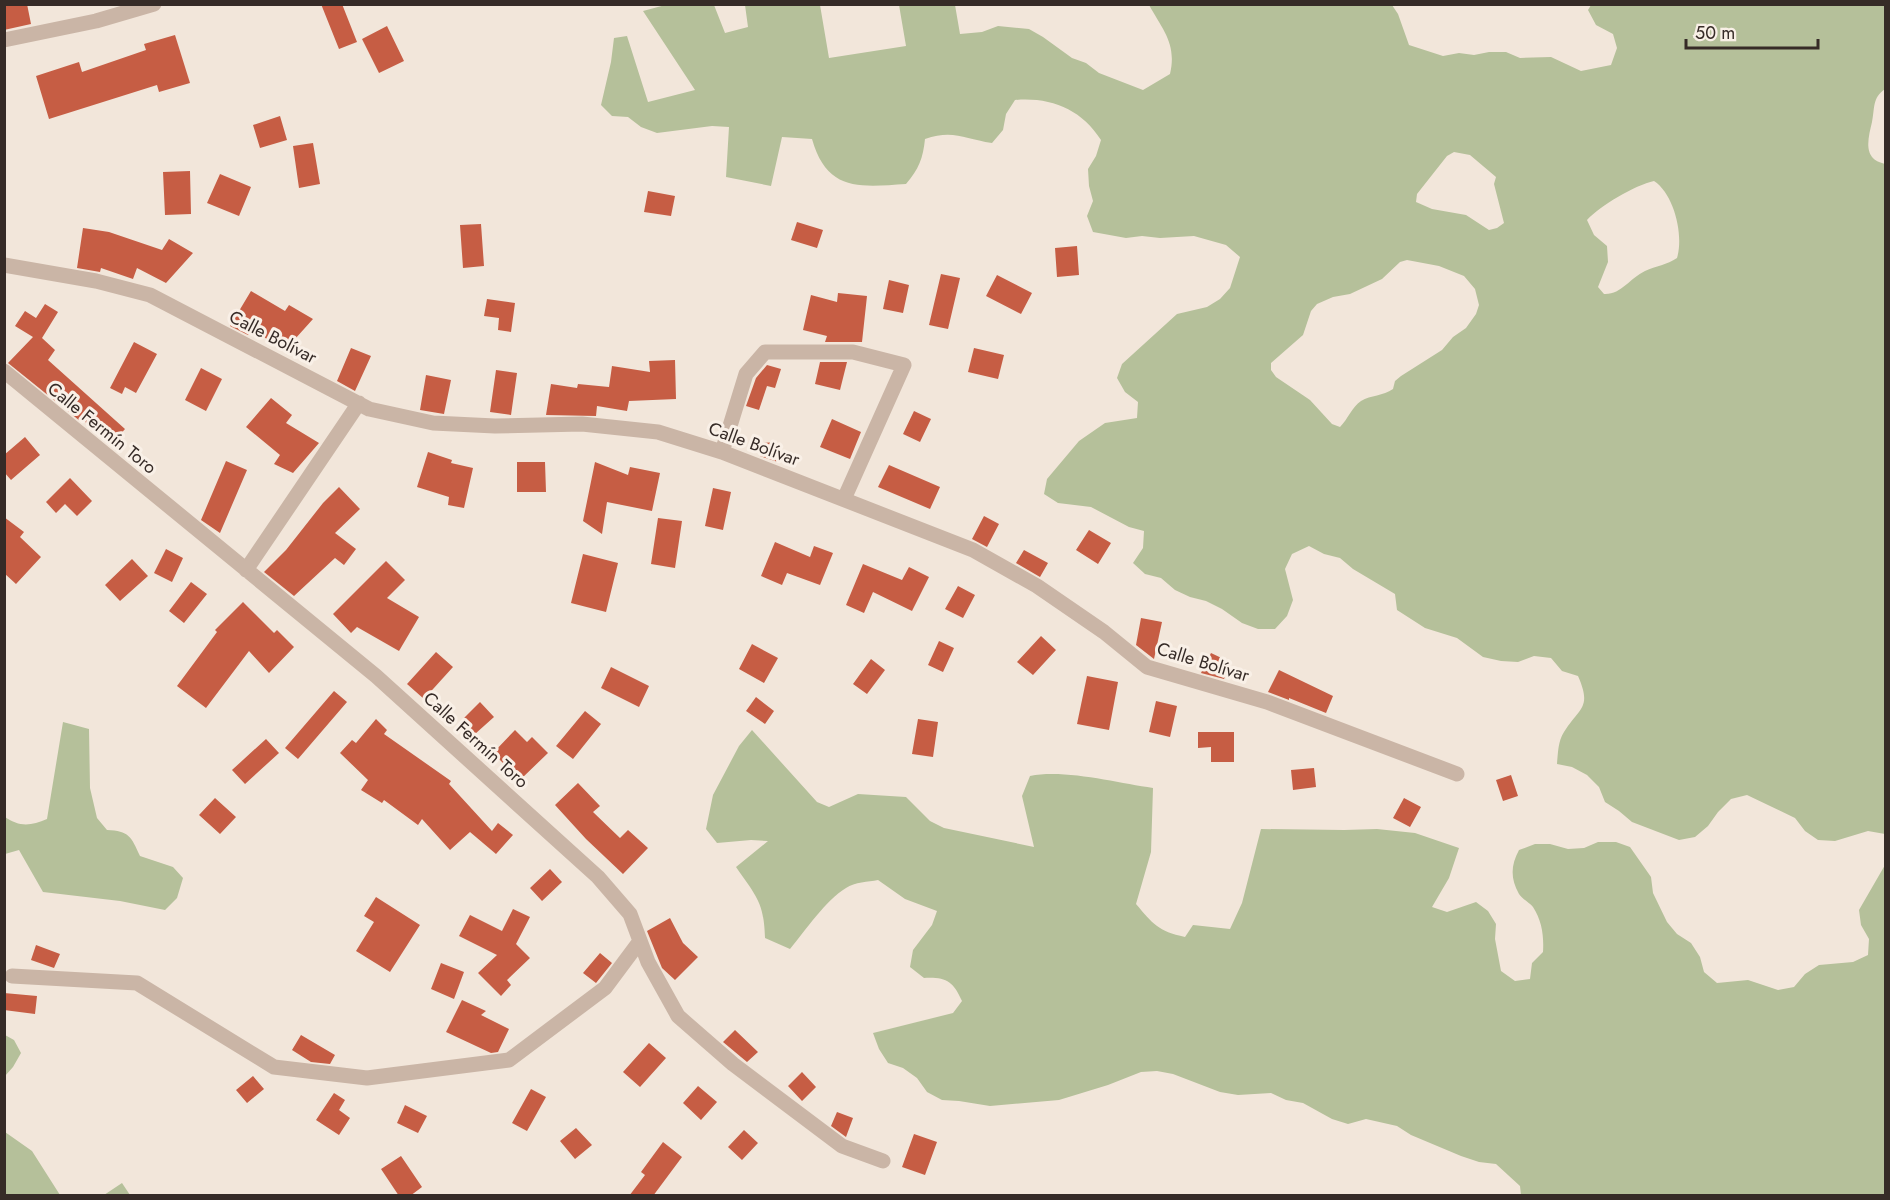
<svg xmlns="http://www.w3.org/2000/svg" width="1890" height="1200" font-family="Jost,sans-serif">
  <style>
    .green { fill: #b5c09a; fill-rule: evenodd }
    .building { fill: #c65d44 }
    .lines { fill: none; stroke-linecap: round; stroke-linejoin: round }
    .minor { stroke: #cab5a6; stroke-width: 15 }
    .labels { text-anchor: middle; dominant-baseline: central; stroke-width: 6; stroke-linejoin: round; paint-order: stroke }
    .street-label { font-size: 18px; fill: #362b27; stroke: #f9f0e7 }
  </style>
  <rect width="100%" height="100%" fill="#f2e6da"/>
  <path class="green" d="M669,4L714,5L725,33L748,27L745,5H820L829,58L906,46L899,5H955L960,34L982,32L998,26L1029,29L1043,37L1072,58L1086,63L1099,73L1143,90L1170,74C1177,44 1163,30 1149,5H1392L1398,14L1409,45L1443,56L1459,53L1474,55L1489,52H1506L1520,58L1551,57L1581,71L1611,65L1617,48L1613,34L1596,25L1588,10L1591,5H1885V89C1872,98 1875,108 1872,122C1868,139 1862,160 1886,164L1885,834L1868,831L1835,841L1818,840L1805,831L1795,818L1747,795L1731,799L1718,812L1708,826L1695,837L1679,840L1632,822L1619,811L1605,802L1599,787L1587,775L1572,767L1557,764C1558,753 1558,741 1564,732C1580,707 1592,708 1578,676L1562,671L1551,658L1534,656L1518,662L1501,661L1483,657L1457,638L1425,628L1397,610L1395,594L1353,569L1340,558L1324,554L1309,546L1292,554L1285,569L1293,600L1287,616L1275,629H1258L1242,623L1222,609L1206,601L1190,597L1175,590L1161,578L1145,574L1133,563L1143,548L1144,531L1129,527L1091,507L1058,503L1044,494L1047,479L1079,441L1105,423L1137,418L1138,402L1125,392L1117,378L1122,364L1177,314L1207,307L1220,299L1230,288L1240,257L1226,245L1194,236L1160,238L1142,236L1126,238L1093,232L1087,216L1093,201L1089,186L1088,169L1096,156L1101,140C1081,109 1051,97 1015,100L1006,114L1003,130L992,143C965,139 953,129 925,139C923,158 919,169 906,184C860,187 827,192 812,139L782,137L771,186L726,177L729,127L712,126L657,133L641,127L628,117L612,116L601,105L611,62L614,38L627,36L648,102L695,90L643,11ZM1454,152L1470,155L1496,177L1494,184L1504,223L1497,228L1489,230L1466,215L1432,209L1416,202L1417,194L1447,156ZM1654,181C1674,194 1684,235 1677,258C1667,265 1656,266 1645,271C1630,278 1621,295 1604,294L1598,287L1608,262L1607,246L1594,235L1587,220C1600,206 1635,185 1654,181ZM1407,260L1439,266L1464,276L1475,289L1479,305L1476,314L1466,328L1453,337L1442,350L1401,376L1395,381L1393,389C1383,396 1371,395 1361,401C1352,407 1348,419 1340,427L1332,424L1310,400L1276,377L1271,370V363L1303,335L1311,311L1317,304L1333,297L1350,294L1382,279L1400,262Z
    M63,722L89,729L90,788L97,818L107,830C129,831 131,836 140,856L173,867L183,878L177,898L165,910L120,901L43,892L19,850L5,854V817C19,827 31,826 47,819Z
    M752,730L817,802L829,807L858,794L906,797L930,821L944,828L1034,847L1022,796L1030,776C1065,769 1117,783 1153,788L1151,852L1136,904C1153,924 1158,931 1185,937L1193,925L1230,929L1242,903L1261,829L1344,830L1377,829L1415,833L1459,848L1449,878L1432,907L1447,912L1476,902L1488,911L1496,924L1495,939L1501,971L1515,981L1530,979L1532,963L1543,952C1544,936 1542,921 1533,907C1529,902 1522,899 1519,894C1510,878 1511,865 1519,850L1535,844H1550L1568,849L1584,848L1598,842H1616L1630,847L1651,877L1653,893L1667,922L1677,934L1691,943L1700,957L1704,972L1717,983L1748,980L1778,990L1794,987L1805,974L1819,965L1853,962L1868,955L1869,939L1861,925L1859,910L1885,865V1195H1521L1520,1186L1496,1164L1479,1162L1461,1156L1411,1135L1397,1126L1366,1119L1348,1124L1332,1119L1303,1103L1286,1100L1271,1093L1238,1095L1220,1092L1173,1074L1157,1071L1141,1072L1108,1085L1059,1100L990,1106L959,1101L942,1100L927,1092L917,1078L903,1068L888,1063L879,1049L873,1033L953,1013L962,1001C953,981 946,977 924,978L910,967L913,950L932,925L937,911L905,899L878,880C868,882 855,882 846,888C826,900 805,931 790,949L765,938C764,902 756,896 736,867L768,841L751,840L717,843L706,829L713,795L739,746Z
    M5,1035L14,1040L21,1053L13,1067L5,1076Z
    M5,1132L32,1151L60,1195H5Z
    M122,1183L130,1195H104Z"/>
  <path class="building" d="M14,4H27L31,24L4,30V6Z
    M321,4H342L357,42L339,49Z
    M387,26L404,61L379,73L362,39Z
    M175,35L190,83L159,92L157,85L49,119L36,76L79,62L82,72L146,50L144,44Z
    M280,116L287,140L260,148L253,125Z
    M313,143L320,184L299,188L293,146Z
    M190,171L191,214L165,215L163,172Z
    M220,174L251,187L239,216L207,203Z
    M648,191L675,196L671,216L644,212Z
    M797,222L823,230L817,248L791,240Z
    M481,224L484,266L463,268L460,225Z
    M83,228L109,232L162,250L169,239L193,253L166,283L137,268L133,279L101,268L100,272L77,268Z
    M1077,246L1079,275L1057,277L1055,248Z
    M941,274L960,278L948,329L929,325Z
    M997,275L1032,293L1021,314L986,296Z
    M889,280L909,285L903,313L883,309Z
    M251,291L285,311L289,305L313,319L286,349L252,331L248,335L230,326Z
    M838,293L867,296L862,342H825L827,336L803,330L811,295L837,302Z
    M487,299L515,303L511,332L498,330L499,318L484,316Z
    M45,304L58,312L42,338L55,350L48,360L125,429L111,445L82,419L80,421L8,363L33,337L15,326L25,311L36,318Z
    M134,342L157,354L136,393L125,387L122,394L110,388Z
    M351,348L371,356L355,391L337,381Z
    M974,348L1004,355L998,379L968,372Z
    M675,360L676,399L629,401L627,411L597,406L596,416L546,415L551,384L577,388L578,384L609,387L612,366L650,372L649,361Z
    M820,362H847L840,390L815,384Z
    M767,365L781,369L775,388L767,386L759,410L746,406L756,378Z
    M201,368L222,379L206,411L185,400Z
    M496,370L517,373L511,415L490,412Z
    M426,375L451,380L444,414L420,410Z
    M271,398L292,415L286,423L319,443L293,473L274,464L280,455L246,427Z
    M914,411L931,419L920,442L903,434Z
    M832,419L861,432L850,459L820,447Z
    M25,437L40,455L11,480L4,472V455Z
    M777,442L778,462L760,456V443Z
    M428,452L452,460L451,463L473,468L464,508L448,505L449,497L417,487Z
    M226,461L247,470L220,533L201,520Z
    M517,462H545L546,492H517Z
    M595,462L628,475L630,467L660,473L652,511L607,502L602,534L583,521Z
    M889,465L940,487L930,509L878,487Z
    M70,478L92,501L77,516L65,504L56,513L46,502Z
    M339,487L360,509L335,533L356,549L344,565L335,558L294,596L264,572L286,550L323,503Z
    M713,488L731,492L723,530L705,526Z
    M984,516L999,524L987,547L972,539Z
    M4,517L24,532L20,537L41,557L16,584L4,573Z
    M658,518L682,521L675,568L651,564Z
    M1089,530L1111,543L1098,564L1076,550Z
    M775,542L810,557L814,546L833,553L820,585L787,573L782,585L761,576Z
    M166,549L183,558L172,582L154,573Z
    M1024,550L1048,563L1040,577L1016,563Z
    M583,554L618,563L606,612L571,603Z
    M132,559L148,576L120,601L105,585Z
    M386,561L405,580L387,598L419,617L399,651L357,627L351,633L333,614Z
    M863,564L902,580L909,567L929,577L912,611L873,592L864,613L846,605Z
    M191,582L207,594L184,623L169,611Z
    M958,586L975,595L963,618L945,609Z
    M243,602L274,633L277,630L294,647L269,673L249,651L206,708L177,686L217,632L215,630Z
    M1141,618L1162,622L1154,659L1136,645Z
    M1041,636L1056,650L1033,675L1017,662Z
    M939,641L954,648L943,672L928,665Z
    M752,644L778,658L764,683L739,669Z
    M436,652L453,667L424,699L407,684Z
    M1211,653L1232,663L1224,679L1201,673Z
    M871,659L885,670L867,694L853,684Z
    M611,667L649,686L639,707L601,688Z
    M1279,670L1333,696L1326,713L1289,698V700L1268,692Z
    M1087,676L1118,682L1109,730L1077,724Z
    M334,691L347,702L298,759L285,748Z
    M756,697L774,711L765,724L746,711Z
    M1156,701L1177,706L1170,737L1149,732Z
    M480,702L494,717L475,734L462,720Z
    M585,711L601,724L573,759L556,746Z
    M376,719L387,730L384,734L451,781L449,784L492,831L498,823L513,835L496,854L470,832L450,850L422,819L418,825L384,800L382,803L361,790L368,780L340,753L352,740L356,743Z
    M918,719L938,722L933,757L912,754Z
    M515,730L527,742L532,737L548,753L520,780L493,753Z
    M1198,732H1234V762H1211V747L1198,748Z
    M266,739L279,753L245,784L232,770Z
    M1314,768L1316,787L1293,790L1291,770Z
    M1511,775L1518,796L1503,801L1496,780Z
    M578,783L600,806L593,812L620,838L628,830L648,848L623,874L586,839L555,805Z
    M215,798L236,817L220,834L199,815Z
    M1404,798L1421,807L1410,827L1393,818Z
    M550,869L562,882L542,901L530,888Z
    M376,897L420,925L390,972L356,951L374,922L364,916Z
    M513,909L530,917L516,944L530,958L507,980L511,985L501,996L478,973L497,955L459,936L470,915L502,931Z
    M670,918L683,943L698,957L675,980L662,968L647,931Z
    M36,945L60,954L54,968L31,960Z
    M600,953L612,963L596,983L583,973Z
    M441,963L464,972L454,999L431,989Z
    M4,993L37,996L35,1014L4,1010Z
    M462,1000L486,1011L481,1015L509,1029L498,1052L491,1053L446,1032Z
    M735,1030L758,1052L747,1062L723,1042Z
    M301,1035L335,1055L330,1064L311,1062L292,1050Z
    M649,1043L666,1058L640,1087L623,1072Z
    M802,1072L816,1087L802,1101L788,1086Z
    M253,1076L264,1089L247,1103L236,1090Z
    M698,1086L717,1102L701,1120L683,1103Z
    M531,1089L546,1097L527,1131L512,1123Z
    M334,1093L345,1100L339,1110L350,1118L339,1135L316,1120Z
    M405,1105L427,1116L418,1133L397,1123Z
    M837,1112L853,1118L846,1137L831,1126Z
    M576,1128L592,1145L575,1159L560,1141Z
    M744,1130L758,1143L742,1160L728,1147Z
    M914,1134L937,1142L925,1175L902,1167Z
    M663,1142L682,1157L653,1196H629L645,1175L641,1172Z
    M401,1156L422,1187L410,1196H399L381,1169Z"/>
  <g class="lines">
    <path class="minor" d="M4,40L96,21L154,4
      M4,265L96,281L150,295L369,409L433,423L495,426L582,424L658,432L722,452L973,550L1037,586L1104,632L1147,667L1267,702L1457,774
      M4,371L376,676L598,877L630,914L648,962L678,1016L733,1064L842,1146L883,1161
      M722,452L746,374L765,352H853L904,365L844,499
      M246,570L359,403
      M12,976L137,983L274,1067L367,1078L509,1060L605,988L640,941"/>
  </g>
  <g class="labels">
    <g class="street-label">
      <text transform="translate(273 337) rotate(27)">Calle Bolívar</text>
      <text transform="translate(102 428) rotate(39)">Calle Fermín Toro</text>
      <text transform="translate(754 444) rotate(20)">Calle Bolívar</text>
      <text transform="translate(1203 662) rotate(17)">Calle Bolívar</text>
      <text transform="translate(476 740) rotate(42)">Calle Fermín Toro</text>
    </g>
  </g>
  <rect width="1890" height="1200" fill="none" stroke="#362b27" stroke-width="12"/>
  <path d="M1686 39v9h132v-9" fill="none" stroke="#362b27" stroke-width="3"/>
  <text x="1695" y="39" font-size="18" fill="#362b27" stroke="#f9f0e7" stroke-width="4.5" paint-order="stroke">50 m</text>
</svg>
